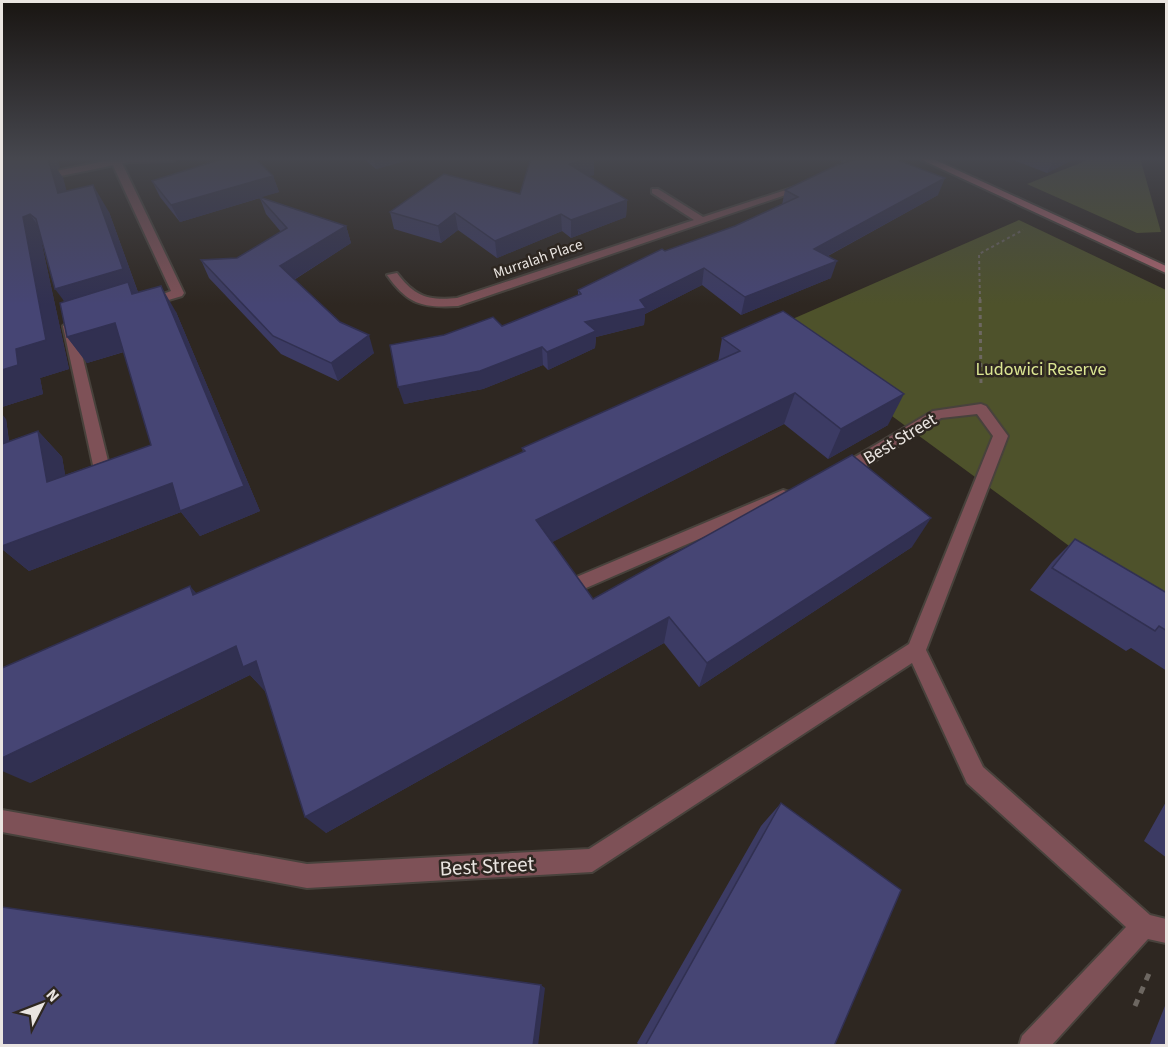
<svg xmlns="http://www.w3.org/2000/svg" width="1168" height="1047" font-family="'Source Sans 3',sans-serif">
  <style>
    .green { fill: #4e522b }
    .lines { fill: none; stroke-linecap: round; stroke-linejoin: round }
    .service-casing { stroke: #48423c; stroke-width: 4 }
    .minor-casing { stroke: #48423c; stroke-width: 4 }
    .secondary-casing { stroke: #48423c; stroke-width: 4 }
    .path-far2 { stroke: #6d6761; stroke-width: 2; stroke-dasharray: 3 3; stroke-linecap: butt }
    .path-far1 { stroke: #6d6761; stroke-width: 3; stroke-dasharray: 4 4; stroke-linecap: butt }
    .path { stroke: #6d6761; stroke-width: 5; stroke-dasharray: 7 7; stroke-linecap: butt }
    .service { fill: #7e5157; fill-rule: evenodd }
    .minor { fill: #7e5157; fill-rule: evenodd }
    .secondary { fill: #ae6670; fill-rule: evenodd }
    .wall { fill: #3c3b64 }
    .shaded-wall { fill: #313051 }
    .building { fill: #464574; stroke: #313051; stroke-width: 1.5 }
    .labels { text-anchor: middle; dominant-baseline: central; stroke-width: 5; stroke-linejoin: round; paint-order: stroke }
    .far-street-label { font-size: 15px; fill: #eae5e1; stroke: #2e2721 }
    .park-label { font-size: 18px; fill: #dce692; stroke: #2e2721 }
    .street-label { font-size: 18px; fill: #eae5e1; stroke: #2e2721 }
    .near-street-label { font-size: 21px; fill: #eae5e1; stroke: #2e2721 }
  </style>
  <rect width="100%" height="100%" fill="#2e2721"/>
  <path class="green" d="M1093,158H1140L1161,232L1137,233L1027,184Z
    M1019,220L1166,290V607L1076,551L772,328Z"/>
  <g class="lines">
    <g class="service-casing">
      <path id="service" d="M120,158H177L172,161L129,162L2,188V182Z"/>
    </g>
    <g class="minor-casing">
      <path id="minor" d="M116,158L121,161L184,293L182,296L145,307L139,303L171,291L111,161Z
        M167,158H178L173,161Z
        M801,185L809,187L458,306C423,308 408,305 387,275L397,273C414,296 428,301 457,298L694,220L652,193V189H658L703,217Z
        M69,322L75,326L109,465L101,471L93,465L63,326Z
        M981,404L986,406L1008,436L926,650L983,767L1150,915L1166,919V943L1148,939L1051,1046H1019L1022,1036L1126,927L967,783L912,663L592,872L307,888L2,832V810L307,864L589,849L909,644L993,436L977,414L941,418L862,469L843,477L835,471L838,467L933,411Z
        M783,490L789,492L791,496L789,500L586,588L580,590L574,588L571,583L574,578Z"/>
    </g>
    <g class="secondary-casing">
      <path id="secondary" d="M918,158H931L1166,266V273Z"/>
    </g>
    <path class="path-far2" d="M980,300L979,254L1023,230"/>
    <path class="path-far1" d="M980,299L981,385"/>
    <path class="path" d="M1135,1006L1151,969"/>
    <use href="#service" class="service"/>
    <use href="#minor" class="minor"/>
    <use href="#secondary" class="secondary"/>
  </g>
  <path class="wall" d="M2,158H74L58,161L60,168L57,169L63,178L66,191L109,212L138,292L176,312L260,511L200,536L181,512L29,571L2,549L6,419L9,441L38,431L62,457L65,475L151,445L124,352L87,363L67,337L64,301L43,244L42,245L69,369L40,378L43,394L2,407Z
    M363,158H415L376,169Z
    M531,158L594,175L588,176L627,200L626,217L571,238L562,231L497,258L458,230L441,243L394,229L390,212L520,194Z
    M840,158H892L938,195L828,256L831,278L741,315L702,285L645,314L644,325L596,337L595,348L548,370L543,365L483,389L404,404L502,326L578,295V290L665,251L735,226L782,205L785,190L842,164Z
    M1008,158H1076L1047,173Z
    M273,176L279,192L260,197L346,226L351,243L294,280L340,322L374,353L338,381L281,354L209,278L201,260L237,258L281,232L266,214L260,198L180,222L160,197L152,181Z
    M722,338L888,425L828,459L784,424L552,542L593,599L912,547L699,687L664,643L326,833L265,691L250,675L30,783L197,593L523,452L522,448L718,362Z
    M1075,539L1167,593V671L1131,648L1126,651L1030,590L1052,562Z
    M1167,800V858L1144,841Z
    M781,803L834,1046H640L637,1043L761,826Z
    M1167,1001V1046H1149Z"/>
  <path class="shaded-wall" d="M2,158H74L58,161L60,168L57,169L63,178L75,220L2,180Z
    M373,158H415L376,169Z
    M594,158V175L569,181V164Z
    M847,158H874L844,168Z
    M1055,158H1076L1047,173Z
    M273,176L279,192L180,222L171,205Z
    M945,178L938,195L809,266L814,249Z
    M93,185L109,212L140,298L76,317L55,289Z
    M627,200L626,217L571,238V220Z
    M455,213L458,230L441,243L438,226Z
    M30,214L49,242L42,245L69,369L40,378L43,394L2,407V370L16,349L23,217Z
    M561,214L562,231L497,258L495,241Z
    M346,226L351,243L287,284L280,266Z
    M837,261L831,278L741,315L745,297Z
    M704,268L702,285L645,314L644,325L596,337L595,348L548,370L547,352L585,322L640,300Z
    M161,286L176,312L260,511L200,536L181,512L29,571L2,549V546L172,483Z
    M115,323L133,349L87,363L67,337Z
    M369,335L374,353L338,381L331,363Z
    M542,347L543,365L483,389L404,404L398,387Z
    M795,393L784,424L539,549L536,520Z
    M904,394L888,425L828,459L841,429Z
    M2,414L6,419L13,474L2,464Z
    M38,431L62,457L71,507L47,482Z
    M931,518L912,547L699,687L707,663Z
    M190,586L214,613L193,595Z
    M669,617L664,643L326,833L305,817Z
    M236,646L256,661L265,691L250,675L30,783L2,771V758Z
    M541,985L545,988L538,1046H533Z"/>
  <path class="building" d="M13,158H48L58,193L93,185L123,269L55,289L36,219L30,214L23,217L46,340L16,349L18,365L2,370V160Z
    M225,158H255L273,176L171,205L152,181Z
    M531,158H594L569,164L627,200L571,220L561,214L495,241L455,213L438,226L390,212L444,174L520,194Z
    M859,158H892L945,178L814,249L837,261L745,297L704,268L640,300L646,308L585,322L596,331L547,352L542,347L480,371L398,387L390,345L444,335L493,317L502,326L581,294L578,290L662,249L665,251L735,226L798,197L785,190L837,165Z
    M259,197L346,226L280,266L340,322L369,335L331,363L273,336L201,260L237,258L287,228Z
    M128,282L132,294L161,286L244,486L180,511L172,483L2,546V444L38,431L47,482L151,445L115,323L67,337L60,303Z
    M783,311L904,394L841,429L795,393L536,520L593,599L852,455L931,518L707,663L669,617L305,817L256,661L243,667L236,646L2,758V668L190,586L193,595L525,451L522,448L740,351L722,338Z
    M1075,539L1167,593V631L1159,626L1155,631L1052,568Z
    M781,803L901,890L834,1046H645Z
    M2,907L541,985L533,1046H2Z"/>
  <linearGradient id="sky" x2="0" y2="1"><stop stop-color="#191512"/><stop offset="0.52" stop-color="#46474e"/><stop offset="1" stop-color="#46474e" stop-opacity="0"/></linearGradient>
  <rect width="1168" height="305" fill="url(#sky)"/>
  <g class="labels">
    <g class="far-street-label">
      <text transform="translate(538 259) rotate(-19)">Murralah Place</text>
    </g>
    <g class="park-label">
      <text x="1041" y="369">Ludowici Reserve</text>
    </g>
    <g class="street-label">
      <text transform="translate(900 439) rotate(-31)">Best Street</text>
    </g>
    <g class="near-street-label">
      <text transform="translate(487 866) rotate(-3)">Best Street</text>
    </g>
  </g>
  <rect width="1168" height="1047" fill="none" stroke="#eae5e1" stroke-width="6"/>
  <g transform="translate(42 1005) rotate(48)" stroke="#2e2721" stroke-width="4.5" paint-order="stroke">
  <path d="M0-4.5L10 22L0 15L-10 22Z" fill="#eae5e1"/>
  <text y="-9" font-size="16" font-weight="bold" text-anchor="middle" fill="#eae5e1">N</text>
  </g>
</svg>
